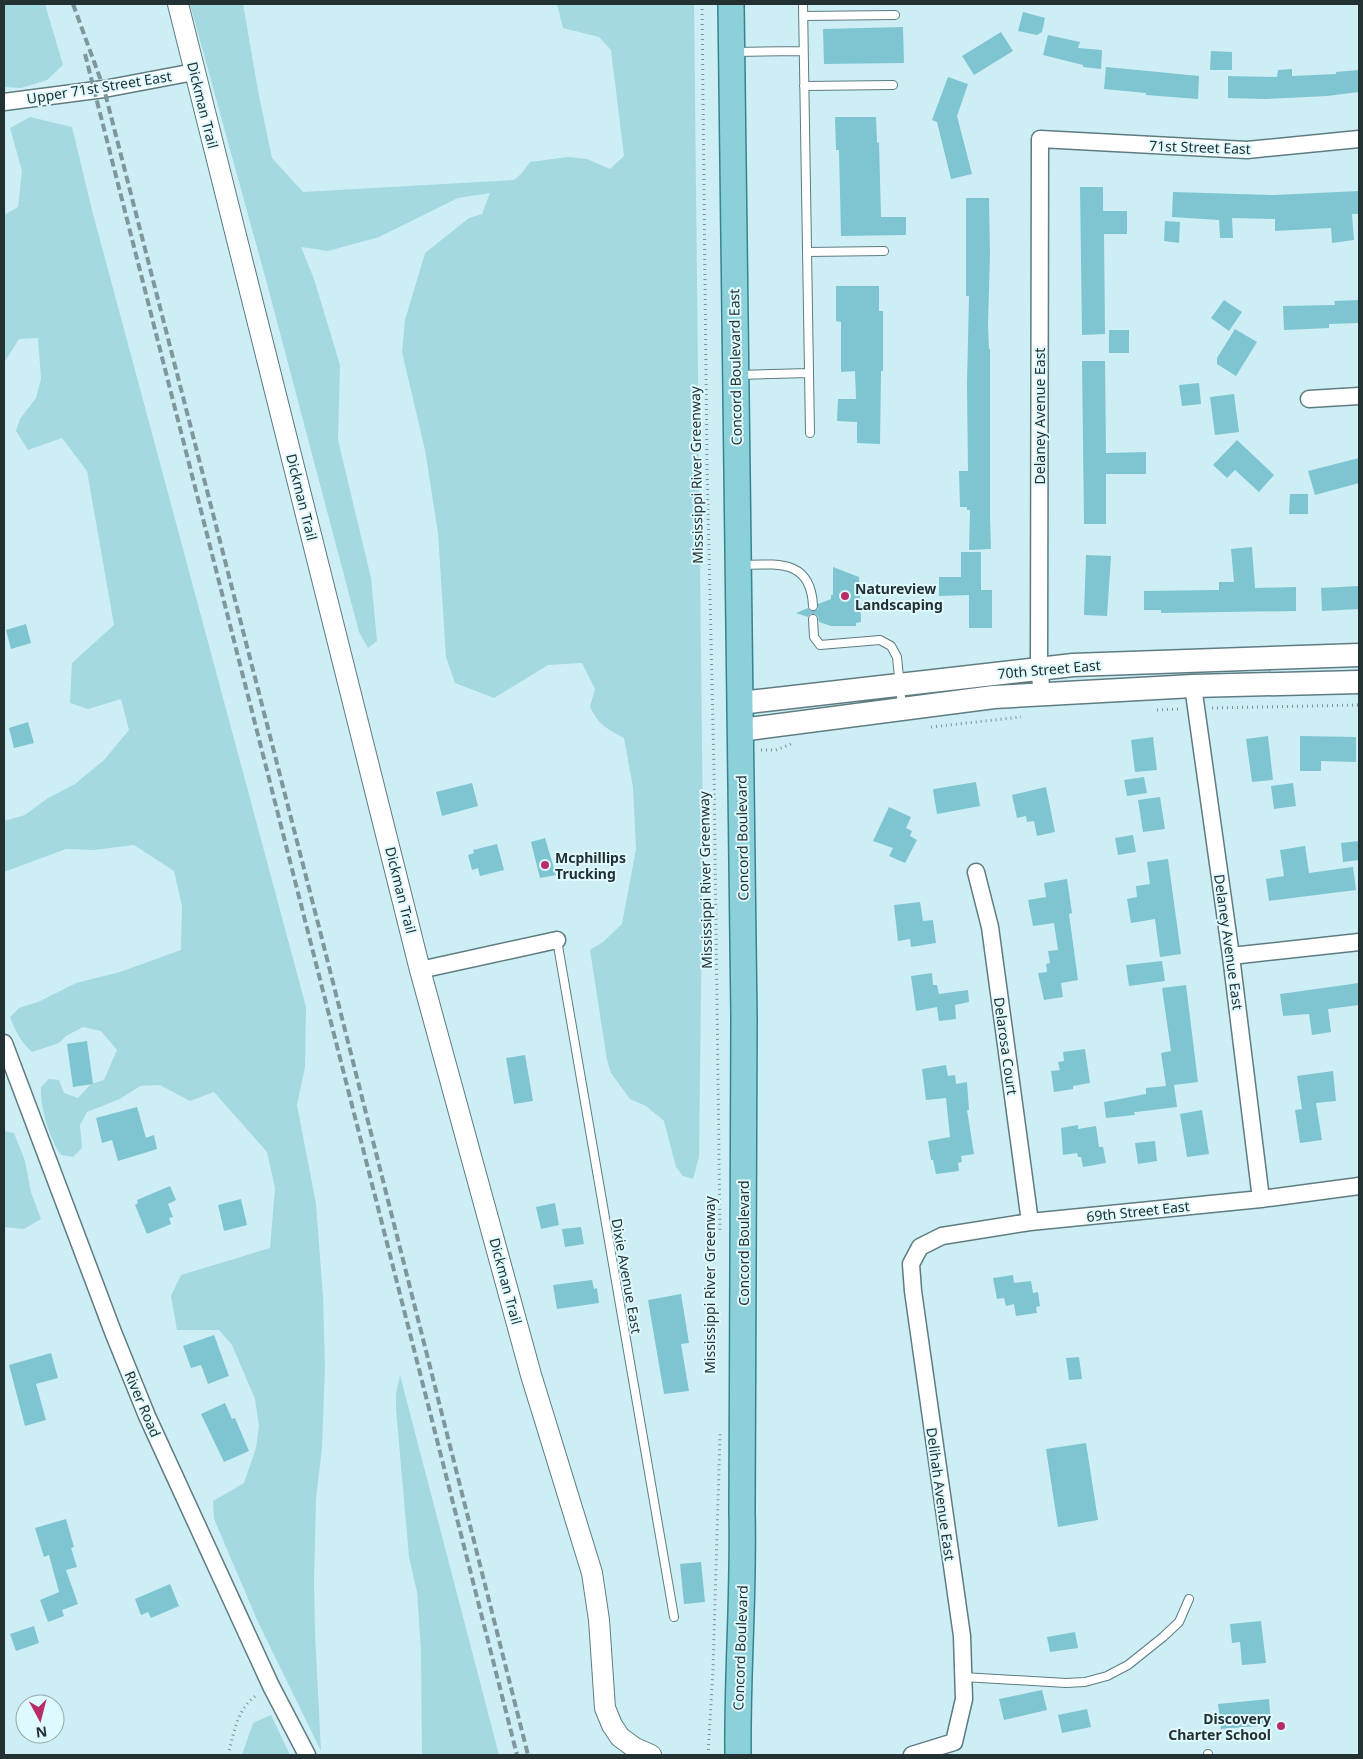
<svg xmlns="http://www.w3.org/2000/svg" width="1363" height="1759" font-family="'Noto Sans',sans-serif">
  <style>
    .green { fill: #a4d9e2 }
    .building { fill: #7fc5d1 }
    .lines { fill: none; stroke-linecap: round; stroke-linejoin: round }
    .service-casing { stroke: #5e7c82; stroke-width: 10 }
    .minor-casing { stroke: #5e7c82; stroke-width: 19 }
    .tertiary-casing { stroke: #5e7c82; stroke-width: 22 }
    .secondary-casing { stroke: #5e7c82; stroke-width: 25 }
    .primary-casing { stroke: #368490; stroke-width: 28 }
    .path { stroke: #7b9297; stroke-width: 3; stroke-dasharray: 1 4; stroke-linecap: butt }
    .service { stroke: #fff; stroke-width: 8 }
    .minor { stroke: #fff; stroke-width: 16 }
    .tertiary { stroke: #fff; stroke-width: 20 }
    .secondary { stroke: #fff; stroke-width: 22 }
    .primary { stroke: #8cd0da; stroke-width: 25 }
    .rail { stroke: #7f969b; stroke-width: 4; stroke-dasharray: 8 4; stroke-linecap: butt }
    .poi-dot { fill: #b82d68; stroke: #dffafe; stroke-width: 2 }
    .labels { text-anchor: middle; dominant-baseline: central; stroke-width: 4; stroke-linejoin: round; paint-order: stroke }
    .street-label { font-size: 14px; fill: #243133; stroke: #dffafe }
    .poi-label { font-size: 14px; font-weight: bold; fill: #243133; stroke: #dffafe; text-anchor: start }
  </style>
  <rect width="100%" height="100%" fill="#cdeef4"/>
  <path class="green" d="M4,4H45L63,65L47,80L21,88L4,87Z
    M190,4H243L259,96L272,158L303,192L514,180L521,174L530,162L568,157L587,159L610,169L624,156L611,50L599,37L563,28L557,4H694L703,838L699,1157L693,1179L683,1176L676,1167L664,1121L646,1106L630,1099L611,1073L607,1060L590,950L603,942L622,924L636,849L633,787L624,738C607,729 598,724 590,707L595,689L582,663L548,665L494,698L455,683L446,657L438,533L425,450L402,352L405,320L425,253L469,218L482,214L490,193L458,198L379,237L328,251L301,247L314,279L340,365L338,440L371,578L377,641L368,648L359,632L266,280Z
    M30,117L72,127L92,210L306,1007L305,1067L297,1105L316,1204L323,1297L325,1366L322,1448L316,1499L314,1581L315,1633L321,1751L258,1622L214,1519L213,1501L244,1483L256,1448L259,1426L255,1399L232,1345L219,1330H177L171,1296L181,1275L270,1248L275,1188L267,1152L214,1092L190,1101L160,1085L140,1086L120,1099L87,1112L80,1125L82,1148L73,1157L61,1155C49,1137 40,1108 41,1087L49,1079L59,1080L64,1093L78,1098L91,1084L104,1080L117,1050L101,1031L83,1027L66,1036L59,1043L32,1052C21,1042 15,1031 10,1017L19,1008L38,1002L76,983L120,972L181,950L182,906L174,871L134,845L94,850L66,849L4,872V821L25,815L48,798L75,784L104,760L129,730L121,699L88,709L70,703L72,663L114,625L87,471L62,438L28,450L16,431L20,419L36,398L41,379L38,338L19,339L4,363V215L18,207L22,171L10,128Z
    M4,1131L14,1133L25,1161L31,1192L41,1219L24,1229L4,1227Z
    M400,1375L499,1755H422L421,1652L417,1592L409,1557L396,1409V1394Z
    M271,1715L290,1755H242L253,1723Z"/>
  <path class="building" d="M1023,12L1045,18L1042,32L1037,35L1018,31Z
    M903,27L904,63L824,64L823,29Z
    M1001,32L1013,51L974,75L962,56Z
    M1048,35L1080,42L1078,48L1102,50L1101,69L1083,67V65L1043,55Z
    M1211,51L1232,52V70H1210Z
    M1106,67L1199,76L1198,99L1146,95V93L1104,89Z
    M1292,69V76L1336,74V72L1359,70V92L1327,96L1266,99L1228,98V76L1277,77L1278,70Z
    M948,77L968,84L957,116L972,174L951,179L937,122L932,120Z
    M835,117H876L877,143L879,142L881,217H906V235L841,236L839,150H836Z
    M1080,187H1103V211H1127V234H1104L1105,334L1082,335Z
    M1359,191V214H1352L1354,240L1332,243L1331,228L1275,231V219L1232,218L1233,238H1220L1219,220L1172,217L1173,192L1274,195Z
    M966,198H989L990,255L988,325L989,349H990V516L991,549L969,550L970,510H967V507H960L959,471H968L967,383L969,296H966Z
    M1165,221L1180,222L1179,243L1164,241Z
    M836,286H879V311H883V371H881L880,444L857,443V422L837,421L838,399H856L855,371L841,372V322L836,321Z
    M1224,300L1242,312L1229,331L1211,318Z
    M1359,300V323L1329,324V328L1284,330L1283,306L1335,305L1334,301Z
    M1235,329L1257,342L1236,376L1217,364V358Z
    M1109,330H1129V353H1109Z
    M1082,361H1105L1106,453L1146,452V474H1106V524H1084Z
    M1199,383L1201,404L1182,406L1179,385Z
    M1234,394L1239,432L1215,435L1210,397Z
    M1237,440L1274,475L1259,492L1235,470L1227,478L1213,465Z
    M1359,458V483L1315,495L1308,471Z
    M1290,494H1308V514H1289Z
    M1252,547L1255,588L1296,587V611L1161,613V610H1144V591L1219,590V582H1234L1231,549Z
    M961,552H981V590H992V628H969V595L939,596V577H961Z
    M1086,555L1111,556L1107,616L1084,615Z
    M833,567L859,577L861,622L856,623V626H831L819,622L818,616L815,614H810L808,617L796,613L808,608L810,611H814L818,609V604L831,599V595H833Z
    M1358,586L1359,609L1322,611L1321,588Z
    M26,624L31,643L11,649L6,630Z
    M28,722L34,743L14,748L9,728Z
    M1268,736L1273,780L1252,782L1246,739Z
    M1300,736L1356,737V762L1321,761V771H1300Z
    M1153,737L1157,770L1135,772L1131,740Z
    M1144,777L1147,793L1127,796L1124,780Z
    M976,782L980,806L937,814L933,790L934,789Z
    M472,783L478,806L442,816L436,792Z
    M1293,783L1296,806L1274,809L1271,786Z
    M1046,787L1055,832L1037,836L1034,821L1027,822L1026,816L1017,818L1012,795Z
    M1160,797L1165,829L1143,832L1138,800Z
    M889,807L911,817L906,828L912,831L910,836L917,840L905,863L889,856L893,848L873,841Z
    M1133,835L1136,852L1118,855L1115,838Z
    M545,838L556,875L540,878L531,842Z
    M1359,841V860L1343,862L1341,843Z
    M497,844L504,870L480,876L478,868L472,870L468,855L474,853L473,850Z
    M1305,846L1309,873L1353,867L1356,890L1269,901L1266,879L1284,876L1280,850Z
    M1168,859L1181,954L1160,957L1155,919L1131,923L1127,899L1137,897L1136,886L1150,884L1147,862Z
    M1067,879L1072,913L1069,914L1078,980L1061,983L1063,997L1044,1000L1038,973L1047,972L1046,964L1050,963L1048,951L1058,950L1054,923L1033,926L1028,900L1046,897L1044,883Z
    M920,902L923,921L933,920L936,943L911,947L910,939L898,941L894,905Z
    M1162,961L1165,981L1129,986L1126,965Z
    M932,973L933,985H937L939,994L968,990L969,1002L955,1005L956,1019L939,1021L937,1007L916,1011L911,976Z
    M1359,983V1005L1328,1009L1331,1032L1312,1035L1309,1014L1283,1016L1280,994Z
    M1186,985L1198,1082L1174,1085L1177,1107L1136,1112H1134L1135,1115L1106,1118L1104,1102L1146,1094V1088L1166,1086L1161,1053L1171,1051L1162,988Z
    M87,1041L93,1084L73,1087L67,1044Z
    M1085,1049L1090,1083L1073,1086V1089L1054,1092L1051,1071L1060,1070L1058,1062L1064,1061L1063,1052Z
    M525,1055L533,1101L514,1104L506,1058Z
    M946,1065L948,1076L955,1075L956,1084L967,1082L969,1110H967L974,1154L961,1156L962,1162L958,1163L959,1171L936,1174L933,1160H931L928,1141L950,1137L946,1098L926,1100L922,1069Z
    M1333,1071L1336,1101L1316,1103L1322,1140L1300,1143L1295,1110L1302,1109L1297,1076Z
    M137,1107L146,1138L154,1135L157,1149L118,1161L112,1140L102,1143L96,1118Z
    M1202,1110L1209,1154L1187,1157L1180,1114Z
    M1078,1125V1129L1096,1126L1099,1147H1103L1106,1163L1083,1167L1081,1157H1078L1077,1153L1063,1155L1061,1128Z
    M1155,1141L1157,1161L1138,1164L1135,1143Z
    M170,1186L176,1200L168,1204L173,1217L169,1218L171,1224L147,1234L135,1205L138,1203L137,1200Z
    M241,1199L247,1225L224,1231L218,1205Z
    M555,1203L559,1225L541,1229L536,1207Z
    M581,1227L584,1244L565,1247L562,1229Z
    M1013,1275L1014,1283L1031,1281L1033,1293L1038,1292L1040,1306L1036,1307L1037,1313L1016,1316L1014,1304L1006,1306L1004,1298L997,1299L993,1278Z
    M592,1280L594,1289L597,1288L599,1303L557,1309L553,1285Z
    M681,1294L689,1343L681,1344L689,1391L664,1394L648,1300Z
    M214,1335L229,1376L208,1384L201,1365L191,1368L183,1346Z
    M51,1353L58,1378L36,1384L46,1420L25,1426L9,1365Z
    M1079,1357L1082,1379L1069,1380L1066,1358Z
    M225,1403L232,1419L235,1418L249,1451L224,1462L201,1414Z
    M1086,1443L1098,1520L1058,1527L1046,1449Z
    M66,1519L74,1547L71,1548L77,1567L66,1570L78,1604L62,1610L64,1616L48,1622L40,1600L59,1592L49,1555L44,1557L35,1528Z
    M701,1562L705,1602L684,1604L680,1564Z
    M170,1584L179,1606L151,1618L148,1612L141,1615L135,1599Z
    M1261,1621L1266,1663L1242,1665L1240,1642L1232,1643L1230,1624Z
    M34,1626L39,1643L16,1651L10,1634Z
    M1075,1632L1078,1648L1050,1652L1047,1637Z
    M1042,1690L1047,1710L1004,1720L999,1699Z
    M1269,1699L1271,1725L1221,1729L1218,1704Z
    M1087,1709L1091,1727L1062,1733L1058,1715Z"/>
  <g class="lines">
    <g class="service-casing">
      <path id="service" d="M803,4L810,433
        M803,16L895,15
        M735,52L803,51
        M804,86L893,85
        M807,252L884,251
        M739,375L809,373
        M740,565C778,564 811,559 813,606
        M813,619L814,637L820,645L880,640L891,646L897,657L902,707
        M557,940L674,1617
        M963,1677L1066,1683L1085,1682L1107,1676L1128,1665L1163,1637L1179,1622L1189,1599
        M1208,1754V1755"/>
    </g>
    <g class="minor-casing">
      <path id="minor" d="M4,102L104,89L194,72
        M1309,399L1359,396
        M1193,686L1231,956L1261,1199
        M1042,693L1039,668L1040,139L1247,150L1359,139
        M976,872L990,927L1030,1222
        M1231,956L1359,942
        M420,970L557,940
        M4,1043L113,1332L147,1416L271,1686L307,1755
        M912,1755L954,1742L964,1699L962,1636L913,1291L911,1264L920,1247L942,1236L1030,1222L1261,1199L1359,1186"/>
    </g>
    <g class="tertiary-casing">
      <path id="tertiary" d="M178,4L420,970L531,1375L592,1573L599,1620L605,1708L612,1725L620,1737L635,1748L651,1755"/>
    </g>
    <g class="secondary-casing">
      <path id="secondary" d="M740,703L1073,665L1359,655
        M741,730L994,697L1193,686L1359,682"/>
    </g>
    <g class="primary-casing">
      <path id="primary" d="M731,4L744,1018L742,1512C744,1593 737,1674 738,1755"/>
    </g>
    <path class="path" d="M702,4L707,463L714,770L720,1233
      M1212,708L1359,705
      M1157,710L1181,709
      M931,727L1021,717
      M761,750H776L791,744
      M228,1755C234,1733 237,1708 257,1695
      M708,1755L713,1669L720,1434"/>
    <use href="#service" class="service"/>
    <use href="#minor" class="minor"/>
    <use href="#tertiary" class="tertiary"/>
    <use href="#secondary" class="secondary"/>
    <use href="#primary" class="primary"/>
    <path class="rail" d="M73,4L104,89L320,931L528,1755
      M85,54L517,1755"/>
  </g>
  <g class="poi-dot">
    <circle cx="845" cy="596" r="5"/>
    <circle cx="545" cy="865" r="5"/>
    <circle cx="1281" cy="1726" r="5"/>
  </g>
  <g class="labels">
    <g class="street-label">
      <text transform="translate(99 87) rotate(-9)">Upper 71st Street East</text>
      <text transform="translate(203 105) rotate(76)">Dickman Trail</text>
      <text transform="translate(1200 147) rotate(2)">71st Street East</text>
      <text transform="translate(735 367) rotate(-91)">Concord Boulevard East</text>
      <text transform="translate(1039 416) rotate(-90)">Delaney Avenue East</text>
      <text transform="translate(696 475) rotate(-91)">Mississippi River Greenway</text>
      <text transform="translate(302 497) rotate(76)">Dickman Trail</text>
      <text transform="translate(1049 669) rotate(-5)">70th Street East</text>
      <text transform="translate(742 838) rotate(-91)">Concord Boulevard</text>
      <text transform="translate(705 880) rotate(-91)">Mississippi River Greenway</text>
      <text transform="translate(401 890) rotate(76)">Dickman Trail</text>
      <text transform="translate(1229 942) rotate(82)">Delaney Avenue East</text>
      <text transform="translate(1006 1046) rotate(82)">Delarosa Court</text>
      <text transform="translate(1138 1211) rotate(-6)">69th Street East</text>
      <text transform="translate(743 1243) rotate(-90)">Concord Boulevard</text>
      <text transform="translate(627 1276) rotate(80)">Dixie Avenue East</text>
      <text transform="translate(506 1281) rotate(75)">Dickman Trail</text>
      <text transform="translate(709 1285) rotate(-90)">Mississippi River Greenway</text>
      <text transform="translate(143 1404) rotate(67)">River Road</text>
      <text transform="translate(941 1494) rotate(82)">Delihah Avenue East</text>
      <text transform="translate(740 1648) rotate(-88)">Concord Boulevard</text>
    </g>
    <g class="poi-label">
      <text x="855" y="588">Natureview<tspan x="855" dy="16">Landscaping</tspan></text>
      <text x="555" y="857">Mcphillips<tspan x="555" dy="16">Trucking</tspan></text>
      <text x="1271" y="1718" text-anchor="end">Discovery<tspan x="1271" dy="16">Charter School</tspan></text>
    </g>
  </g>
  <rect width="1363" height="1759" fill="none" stroke="#243133" stroke-width="10"/>
  <g transform="translate(40 1719) rotate(173)"><circle r="24" fill="#dffafe" stroke="#94aaad"/>
  <path d="M0-4L9 19L0 12L-9 19Z" fill="#b82d68"/>
  <text y="-8" font-size="14" font-weight="bold" text-anchor="middle" fill="#243133">N</text>
  </g>
</svg>
